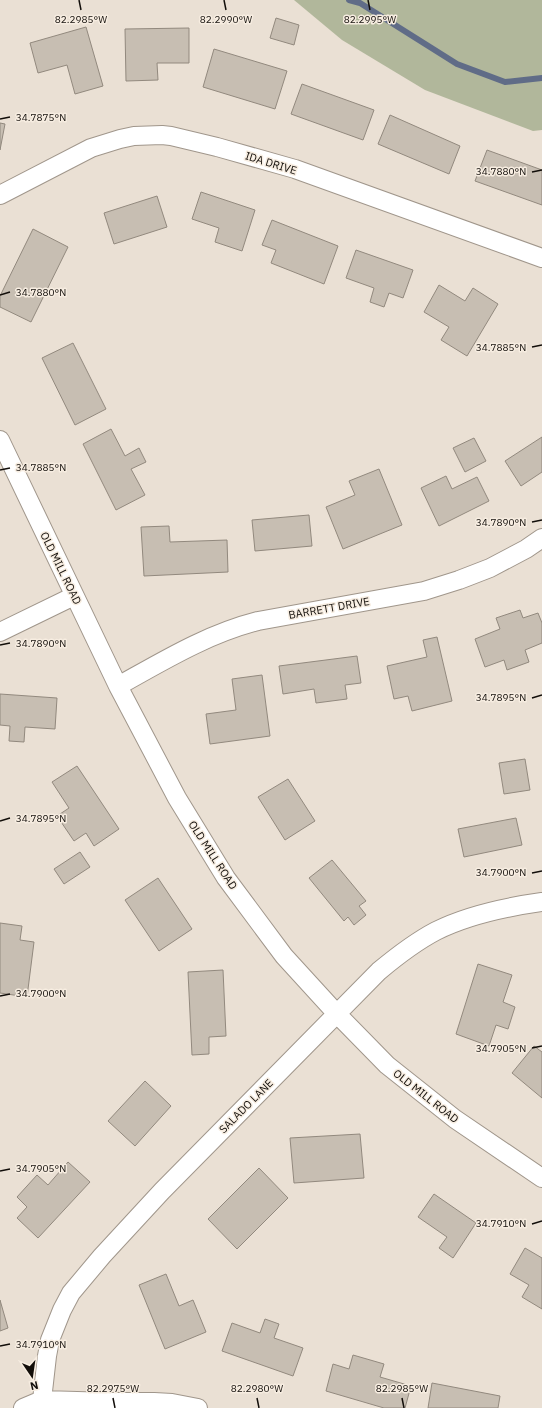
<svg xmlns="http://www.w3.org/2000/svg" width="542" height="1408" font-family="'IBM Plex Sans',sans-serif">
  <style>
    .green { fill: #b1b79b }
    .lines { fill: none; stroke-linecap: round; stroke-linejoin: round }
    .stream { stroke: #606c87; stroke-width: 6 }
    .building { fill: #c7beb2; stroke: #92897e }
    .minor-casing { stroke: #a0968b; stroke-width: 20 }
    .minor { stroke: #fff; stroke-width: 18 }
    .ticks { fill: none; stroke: #120e0a; stroke-width: 1.5 }
    .labels { text-anchor: middle; dominant-baseline: central; stroke-width: 3; stroke-linejoin: round; paint-order: stroke }
    .street-label { font-size: 11px; fill: #120e0a; stroke: #f7ede1 }
    .ticks-label { font-size: 10px; text-anchor: middle; fill: #120e0a; stroke: #f7ede1; stroke-width: 3; stroke-linejoin: round; paint-order: stroke }
  </style>
  <rect width="100%" height="100%" fill="#eae0d4"/>
  <path class="green" d="M294,0H542V130L533,131L425,90L342,40Z"/>
  <g class="lines">
    <path class="stream" d="M349,0L360,3L457,64L505,82L542,78"/>
  </g>
  <path class="building" d="M276,18L299,25L294,45L270,38Z
    M86,27L103,86L75,94L67,65L38,73L30,43Z
    M189,28V63H157L158,80L126,81L125,29Z
    M214,49L287,71L275,109L203,87Z
    M302,84L374,110L363,140L291,114Z
    M390,115L460,146L449,174L378,144Z
    M0,123L5,124L0,150Z
    M487,150L542,170V205L475,181Z
    M201,192L255,210L242,251L215,242L219,228L192,219Z
    M157,196L167,227L114,244L104,213Z
    M272,220L338,246L324,284L271,263L276,250L262,245Z
    M33,229L68,247L31,322L0,307V296Z
    M356,250L413,270L403,298L389,293L384,307L370,302L374,288L346,278Z
    M439,285L465,301L473,288L498,304L467,356L441,340L449,327L424,312Z
    M73,343L106,409L75,425L42,358Z
    M111,429L125,456L139,448L146,462L131,469L145,495L116,510L83,444Z
    M542,437V472L521,486L505,461Z
    M474,438L486,461L465,472L453,448Z
    M379,469L402,525L343,549L326,507L355,495L349,481Z
    M446,476L452,489L477,477L489,501L439,526L421,488Z
    M309,515L312,546L255,551L252,520Z
    M169,526L170,542L227,540L228,572L144,576L141,527Z
    M520,610L523,618L538,613L542,623V643L525,650L529,662L507,670L504,660L485,667L475,639L500,629L496,618Z
    M437,637L452,701L412,711L408,696L394,699L387,666L427,657L423,640Z
    M357,656L361,683L345,685L347,699L316,703L314,689L283,694L279,666Z
    M262,675L270,736L210,744L206,714L236,710L232,679Z
    M0,694L57,698L55,729L25,727L24,742L9,741L10,726L0,725Z
    M525,759L530,790L504,794L499,763Z
    M77,766L119,829L94,846L86,833L74,841L57,816L69,808L52,782Z
    M288,779L315,821L285,840L258,797Z
    M516,818L522,845L464,857L458,829Z
    M80,852L90,867L64,884L54,869Z
    M332,860L366,901L359,906L366,915L354,925L348,917L344,921L309,878Z
    M158,878L192,929L159,951L125,900Z
    M0,923L22,926L20,940L34,942L27,997L0,993Z
    M478,964L512,975L503,1002L515,1007L508,1029L496,1025L489,1046L456,1034Z
    M223,970L226,1036L209,1037V1054L192,1055L188,972Z
    M534,1046L542,1052V1098L512,1073Z
    M145,1081L171,1106L135,1146L108,1121Z
    M360,1134L364,1178L294,1183L290,1138Z
    M68,1162L90,1182L38,1238L17,1218L27,1207L17,1197L37,1175L48,1185Z
    M259,1168L288,1198L237,1249L208,1219Z
    M434,1194L476,1223L453,1258L439,1248L447,1237L418,1217Z
    M525,1248L542,1258V1309L522,1297L529,1285L510,1274Z
    M166,1274L179,1306L193,1300L206,1332L165,1349L139,1285Z
    M0,1300L8,1328L0,1331Z
    M265,1319L279,1324L274,1338L303,1348L293,1376L222,1351L232,1323L260,1333Z
    M353,1355L384,1364L380,1377L411,1386L405,1408H384L326,1391L333,1364L349,1369Z
    M432,1383L500,1396L498,1408H428Z"/>
  <g class="lines">
    <g class="minor-casing">
      <path id="minor" d="M0,195L91,148L120,139L134,136L162,135L171,136L217,147L295,169L542,258
        M0,440L118,686L177,798L226,878L284,956L337,1014L387,1065L455,1119L542,1178
        M0,632L74,596
        M118,686C163,661 207,634 258,621L424,591L459,580L490,568L526,549L542,538
        M42,1400L47,1356L50,1340L62,1310L71,1293L102,1256L162,1191L379,971C397,956 415,942 436,931C468,915 506,907 542,902
        M23,1408L42,1400L112,1402H154L172,1403L198,1408"/>
    </g>
    <use href="#minor" class="minor"/>
  </g>
  <path class="ticks" d="M79,0L81,10M224,0L226,10M368,0L370,10M0,119L10,117M532,172L542,170M0,295L10,292M532,347L542,345M0,470L10,468M532,522L542,520M0,645L10,643M532,698L542,695M0,821L10,818M532,873L542,871M0,996L10,994M532,1048L542,1046M0,1171L10,1169M532,1224L542,1221M0,1346L10,1344M113,1398L115,1408M257,1398L259,1408M402,1398L404,1408"/>
  <g class="labels">
    <g class="street-label">
      <text transform="translate(271 163) rotate(17)">IDA DRIVE</text>
      <text transform="translate(61 568) rotate(64)">OLD MILL ROAD</text>
      <text transform="translate(329 608) rotate(-10)">BARRETT DRIVE</text>
      <text transform="translate(213 855) rotate(57)">OLD MILL ROAD</text>
      <text transform="translate(426 1096) rotate(38)">OLD MILL ROAD</text>
      <text transform="translate(246 1106) rotate(-45)">SALADO LANE</text>
    </g>
  </g>
  <g class="ticks-label">
    <text x="81" y="23">82.2985°W</text>
    <text x="226" y="23">82.2990°W</text>
    <text x="370" y="23">82.2995°W</text>
    <text x="41" y="121">34.7875°N</text>
    <text x="501" y="175">34.7880°N</text>
    <text x="41" y="296">34.7880°N</text>
    <text x="501" y="351">34.7885°N</text>
    <text x="41" y="471">34.7885°N</text>
    <text x="501" y="526">34.7890°N</text>
    <text x="41" y="647">34.7890°N</text>
    <text x="501" y="701">34.7895°N</text>
    <text x="41" y="822">34.7895°N</text>
    <text x="501" y="876">34.7900°N</text>
    <text x="41" y="997">34.7900°N</text>
    <text x="501" y="1052">34.7905°N</text>
    <text x="41" y="1172">34.7905°N</text>
    <text x="501" y="1227">34.7910°N</text>
    <text x="41" y="1348">34.7910°N</text>
    <text x="113" y="1392">82.2975°W</text>
    <text x="257" y="1392">82.2980°W</text>
    <text x="402" y="1392">82.2985°W</text>
  </g>
  <g transform="translate(32 1376) rotate(167)" stroke="#f7ede1" stroke-width="3" paint-order="stroke">
  <path d="M0-3L7 15L0 10L-7 15Z" fill="#120e0a"/>
  <text y="-6" font-size="11" font-weight="bold" text-anchor="middle" fill="#120e0a">N</text>
  </g>
</svg>
